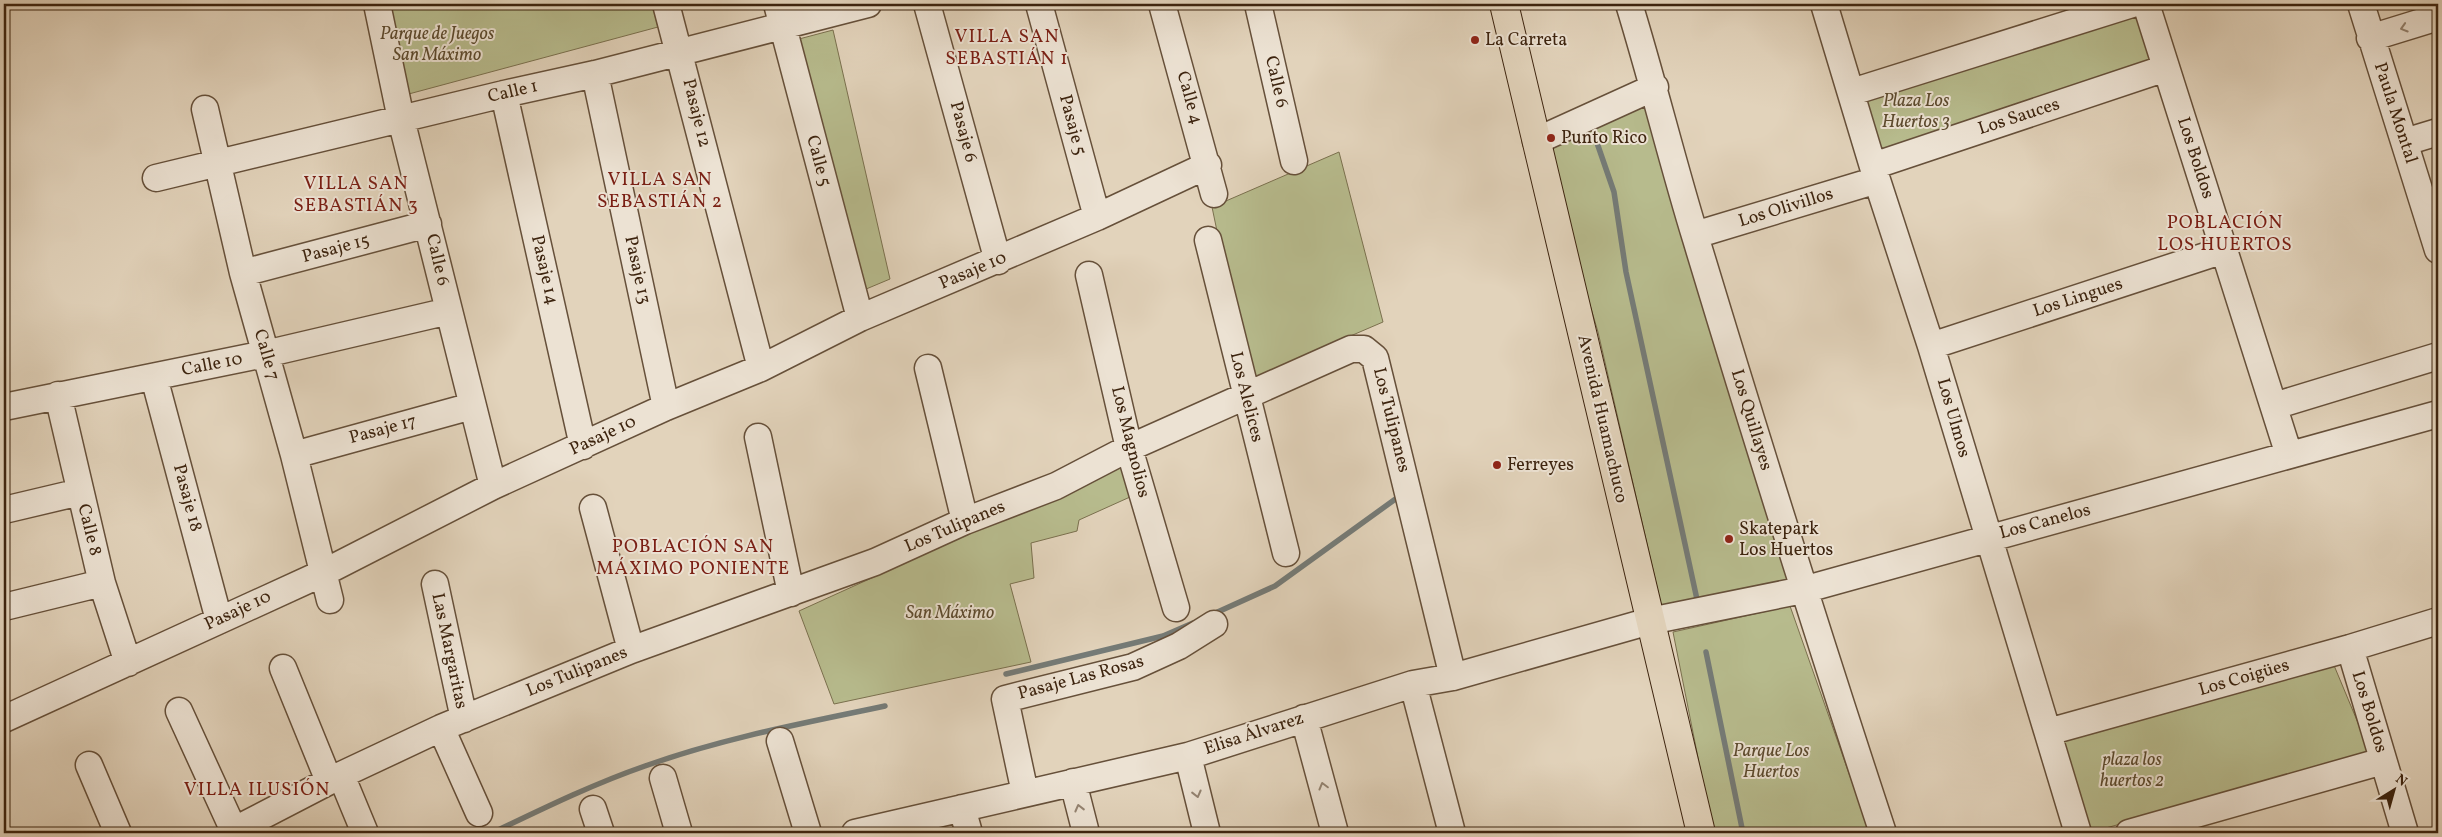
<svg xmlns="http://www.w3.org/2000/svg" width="2442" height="837" font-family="Vollkorn,serif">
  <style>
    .green { fill: #b7bb8d; stroke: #7a704e }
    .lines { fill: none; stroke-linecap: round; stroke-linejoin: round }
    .stream { stroke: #757b77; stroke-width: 5.5 }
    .minor-casing { stroke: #66503a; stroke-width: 29 }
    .major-casing { stroke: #3d240f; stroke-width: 30 }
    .minor { stroke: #ece2d3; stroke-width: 26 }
    .major { stroke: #e2d3bb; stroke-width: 28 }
    .oneway { stroke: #948371 }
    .poi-dot { fill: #8f2418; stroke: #ece2d3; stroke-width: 2 }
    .labels { text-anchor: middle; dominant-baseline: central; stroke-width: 4; stroke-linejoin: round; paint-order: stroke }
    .park-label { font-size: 18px; font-style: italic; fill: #5c4a2e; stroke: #ece2d3 }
    .poi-label { font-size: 18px; fill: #3d240f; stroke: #ece2d3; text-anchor: start }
    .street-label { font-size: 18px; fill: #3d240f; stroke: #ece2d3 }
    .neighbourhood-label { font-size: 19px; letter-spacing: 1px; fill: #7a1f14; stroke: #ece2d3 }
  </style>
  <rect width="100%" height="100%" fill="#e2d3bb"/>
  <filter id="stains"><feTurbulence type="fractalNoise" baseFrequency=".004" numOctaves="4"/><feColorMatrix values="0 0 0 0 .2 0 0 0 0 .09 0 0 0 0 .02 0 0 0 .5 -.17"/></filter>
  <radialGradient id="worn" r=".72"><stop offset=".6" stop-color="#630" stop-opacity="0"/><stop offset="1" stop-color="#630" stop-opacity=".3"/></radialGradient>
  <path class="green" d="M401,4H652L658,27L405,95L388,7Z
    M2139,11L2154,62L1879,154L1863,98Z
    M833,30L890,279L859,292L799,39Z
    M1641,93L1793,587L1663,613L1598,332L1542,142Z
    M1339,152L1383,322L1248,380L1212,207Z
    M1120,465L1130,497L1079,520L1077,531L1031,543L1034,578L1010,584L1031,662L834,704L799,611Z
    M1790,606L1870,833H1713L1673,632Z
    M2333,663L2371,754L2088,833L2060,739Z"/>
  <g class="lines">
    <path class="stream" d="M1596,140L1614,192L1626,272L1698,604
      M1211,615L1275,586L1401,495
      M1706,652L1743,833
      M1006,674L1163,636L1193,623
      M492,833C542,809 593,784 645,766C723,738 804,723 885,706"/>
    <g class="minor-casing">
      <path id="minor" d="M377,4L401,119L493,486
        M666,4L761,368
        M777,4L860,318
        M927,4L998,261
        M1039,4L1097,217
        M1162,4L1214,194
        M1258,4L1294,161
        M1629,4C1653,82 1672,161 1696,239C1756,438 1818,636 1883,833
        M1824,4L1877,180L1931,346L2078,833
        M2146,4L2289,455
        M2361,4L2438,250
        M2370,38L2438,17
        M595,74L666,407
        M1852,92L2132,4
        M504,94L583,446
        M205,109L243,273L294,455L330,600
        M1536,141L1655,87
        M2405,142L2438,132
        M1873,166L2166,68
        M156,178L504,94L595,74L868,4
        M1695,235L1877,180
        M1208,240L1286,553
        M243,273L428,224
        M1089,275L1129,448L1176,608
        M1931,346L2224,250
        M928,368L965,521
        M154,377L219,620
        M58,395L102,583L128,663
        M2274,406L2438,356
        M4,407L265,354L449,311
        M758,437L791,593
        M294,455L472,406
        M593,508L631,650
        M4,510L80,492
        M435,584L464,719
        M4,607L102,583
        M2350,648L2405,833
        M283,668L329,781
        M1413,684L1452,833
        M179,711L234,831
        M1304,718L1335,833
        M4,719L323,573L493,486L666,407L761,368L860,318L1097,217L1208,165
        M441,728L479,813
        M2048,732L2350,648L2438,621
        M780,741L808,833
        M1188,756L1207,833
        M89,765L118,833
        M341,775L365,833
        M663,778L679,833
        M1073,782L1086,833
        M1025,793L1005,699L1133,667L1179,646L1214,624
        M962,808L969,833
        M593,809L601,833
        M229,833L341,775L441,728L631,650L875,562L965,521L1056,486L1129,448L1351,349H1364L1375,358L1453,677
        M855,833L1188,756L1413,684L1453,677L1650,621L1803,590L2438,414
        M2129,833L2383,761"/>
    </g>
    <g class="major-casing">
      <path id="major" d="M1504,4L1701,833"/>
    </g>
    <use href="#minor" class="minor"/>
    <use href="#major" class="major"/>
  </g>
  <defs><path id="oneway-chevron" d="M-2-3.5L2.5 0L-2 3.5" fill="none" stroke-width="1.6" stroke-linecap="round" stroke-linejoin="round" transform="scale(1.25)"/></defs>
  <g class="oneway">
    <use href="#oneway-chevron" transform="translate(2404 28) rotate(163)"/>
    <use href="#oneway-chevron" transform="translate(1323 786) rotate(-105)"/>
    <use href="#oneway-chevron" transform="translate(1197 794) rotate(76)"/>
    <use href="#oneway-chevron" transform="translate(1079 808) rotate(-104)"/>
  </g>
  <g class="poi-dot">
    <circle cx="1475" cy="40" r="5"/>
    <circle cx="1551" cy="138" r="5"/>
    <circle cx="1497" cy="465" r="5"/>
    <circle cx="1729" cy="539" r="5"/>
  </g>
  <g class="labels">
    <g class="park-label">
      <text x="437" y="34">Parque de Juegos<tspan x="437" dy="21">San Máximo</tspan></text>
      <text x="1916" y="101">Plaza Los<tspan x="1916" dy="21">Huertos 3</tspan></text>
      <text x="950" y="613">San Máximo</text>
      <text x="1771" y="751">Parque Los<tspan x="1771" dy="21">Huertos</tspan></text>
      <text x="2132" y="760">plaza los<tspan x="2132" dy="21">huertos 2</tspan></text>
    </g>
    <g class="poi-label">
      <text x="1485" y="40">La Carreta</text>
      <text x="1561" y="138">Punto Rico</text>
      <text x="1507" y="465">Ferreyes</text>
      <text x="1739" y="529">Skatepark<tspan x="1739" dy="21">Los Huertos</tspan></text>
    </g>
    <g class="street-label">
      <text transform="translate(1276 82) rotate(77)">Calle 6</text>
      <text transform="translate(513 92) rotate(-13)">Calle 1</text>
      <text transform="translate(1189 98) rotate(74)">Calle 4</text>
      <text transform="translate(696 113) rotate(76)">Pasaje 12</text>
      <text transform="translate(2395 113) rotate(72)">Paula Montal</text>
      <text transform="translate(2019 117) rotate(-18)">Los Sauces</text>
      <text transform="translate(1072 125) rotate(75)">Pasaje 5</text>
      <text transform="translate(963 132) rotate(75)">Pasaje 6</text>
      <text transform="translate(2195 158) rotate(72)">Los Boldos</text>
      <text transform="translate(818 161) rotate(75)">Calle 5</text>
      <text transform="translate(1786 208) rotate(-17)">Los Olivillos</text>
      <text transform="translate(336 249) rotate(-15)">Pasaje 15</text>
      <text transform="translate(437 260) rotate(77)">Calle 6</text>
      <text transform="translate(544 270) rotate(77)">Pasaje 14</text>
      <text transform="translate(637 270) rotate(78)">Pasaje 13</text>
      <text transform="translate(973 271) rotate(-23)">Pasaje 10</text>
      <text transform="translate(2078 298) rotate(-18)">Los Lingues</text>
      <text transform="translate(266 355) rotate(74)">Calle 7</text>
      <text transform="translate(212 365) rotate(-11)">Calle 10</text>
      <text transform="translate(1246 397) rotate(76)">Los Alelices</text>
      <text transform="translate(1953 418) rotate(74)">Los Ulmos</text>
      <text transform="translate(1602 419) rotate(77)">Avenida Huamachuco</text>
      <text transform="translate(1391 420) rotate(76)">Los Tulipanes</text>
      <text transform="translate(1751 420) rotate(73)">Los Quillayes</text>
      <text transform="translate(383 430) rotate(-15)">Pasaje 17</text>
      <text transform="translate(603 436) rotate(-25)">Pasaje 10</text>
      <text transform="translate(1130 442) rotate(76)">Los Magnolios</text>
      <text transform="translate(187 498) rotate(75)">Pasaje 18</text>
      <text transform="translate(2045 522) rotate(-15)">Los Canelos</text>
      <text transform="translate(955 527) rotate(-23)">Los Tulipanes</text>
      <text transform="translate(89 530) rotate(76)">Calle 8</text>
      <text transform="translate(238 611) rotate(-25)">Pasaje 10</text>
      <text transform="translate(449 651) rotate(78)">Las Margaritas</text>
      <text transform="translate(577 672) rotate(-22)">Los Tulipanes</text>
      <text transform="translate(1081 678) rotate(-15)">Pasaje Las Rosas</text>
      <text transform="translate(2244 678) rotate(-16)">Los Coigües</text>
      <text transform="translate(2369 712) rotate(73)">Los Boldos</text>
      <text transform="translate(1254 734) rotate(-18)">Elisa Álvarez</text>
    </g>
    <g class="neighbourhood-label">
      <text x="1007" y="37">VILLA SAN<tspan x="1007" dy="22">SEBASTIÁN 1</tspan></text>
      <text x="660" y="180">VILLA SAN<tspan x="660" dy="22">SEBASTIÁN 2</tspan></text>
      <text x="356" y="184">VILLA SAN<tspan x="356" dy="22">SEBASTIÁN 3</tspan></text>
      <text x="2225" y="223">POBLACIÓN<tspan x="2225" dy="22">LOS HUERTOS</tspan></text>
      <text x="693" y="547">POBLACIÓN SAN<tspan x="693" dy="22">MÁXIMO PONIENTE</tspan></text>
      <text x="257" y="790">VILLA ILUSIÓN</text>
    </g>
  </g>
  <rect width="2442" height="837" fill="none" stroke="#e2d3bb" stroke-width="20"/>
  <rect x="5" y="5" width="2432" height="827" fill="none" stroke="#3d240f" stroke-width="2.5"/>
  <rect x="10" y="10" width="2422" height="817" fill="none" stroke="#3d240f"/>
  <g transform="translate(2394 790) rotate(37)" stroke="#ece2d3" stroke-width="4" paint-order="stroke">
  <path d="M0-4L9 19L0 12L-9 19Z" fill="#3d240f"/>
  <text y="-8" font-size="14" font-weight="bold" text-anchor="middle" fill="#3d240f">N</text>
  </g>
  <rect width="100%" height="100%" filter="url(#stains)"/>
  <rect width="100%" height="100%" fill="url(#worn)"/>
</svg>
